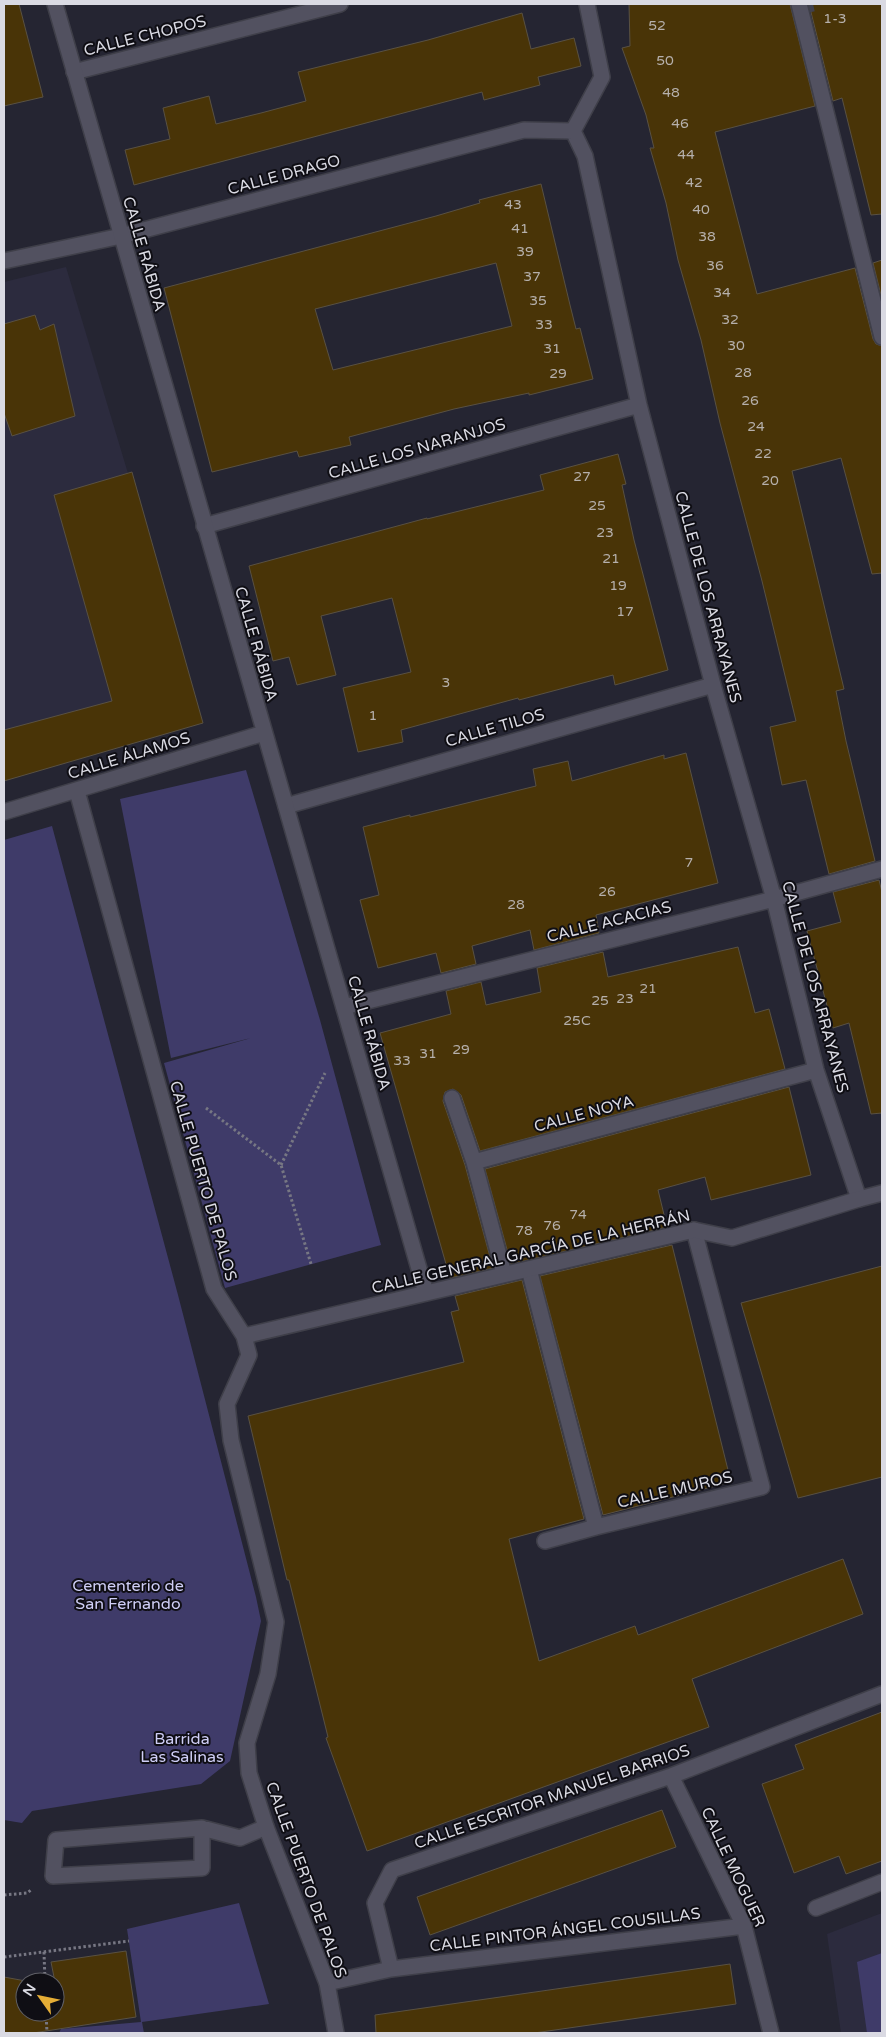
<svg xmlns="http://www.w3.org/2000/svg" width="886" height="2037" font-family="'Varela Round',sans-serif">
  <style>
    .built { fill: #2c2b3e }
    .green { fill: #3f3b69 }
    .building { fill: #493407; stroke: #595143; fill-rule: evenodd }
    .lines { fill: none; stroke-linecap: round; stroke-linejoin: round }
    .street-tunnel { stroke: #40404d; stroke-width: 15; stroke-dasharray: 15 8; stroke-linecap: butt }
    .lane-casing { stroke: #3f3f49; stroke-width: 18 }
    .street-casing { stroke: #3f3f49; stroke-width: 18 }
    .secondary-casing { stroke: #3f3f49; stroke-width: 18 }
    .path { stroke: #777783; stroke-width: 3; stroke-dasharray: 2.5 2.5; stroke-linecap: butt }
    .lane { stroke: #525160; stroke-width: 15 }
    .street { stroke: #525160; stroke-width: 15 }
    .secondary { stroke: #525160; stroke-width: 15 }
    .labels { text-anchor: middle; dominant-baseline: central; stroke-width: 4; stroke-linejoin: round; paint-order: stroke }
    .number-label { font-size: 14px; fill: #b6b0ac }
    .street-label { font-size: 16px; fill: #dadae3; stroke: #0f0e14 }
    .park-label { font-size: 16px; fill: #cfcef6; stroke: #0f0e14 }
  </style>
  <rect width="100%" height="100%" fill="#252532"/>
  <path class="built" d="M66,267L203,723L4,777V282Z
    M882,1913V2033H841L827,1934Z"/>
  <path class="green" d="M246,770L320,1020L381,1245L225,1288L164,1063L251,1038L171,1058L120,799Z
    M52,826L178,1295L256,1597L261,1621L230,1761L201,1784L32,1811L22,1823L4,1820V840Z
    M239,1903L269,2004L142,2022L144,2033H59L61,2029L141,2022L127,1929Z
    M882,1953V2033H867L857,1962Z"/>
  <path class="building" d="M4,4H19L43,97L4,106Z
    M629,4H790L815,106L715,132L757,294L855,268L873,339L876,344L882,346V573L872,574L841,458L792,471L844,689L836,691L846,741L875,861L829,874L806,780L782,785L770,727L796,721L762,581L720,423L701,340L678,260L666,203L650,148H654L646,115L622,48L630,46Z
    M809,4H882V214L871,215L842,98L833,101Z
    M522,13L531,49L574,38L581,66L538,77L540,85L484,100L482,92L134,185L125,150L170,139L163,108L209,96L216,124L261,113L306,101L298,72L428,40Z
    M541,184L570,305L576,329L580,328L593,379L529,395V393L454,409L349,437L351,445L299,457L297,451L212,472L164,288L436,216L480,203L479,200ZM496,263L512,326L333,370L315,309Z
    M882,260V299L873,263Z
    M35,315L40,330L54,324L75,416L12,436L4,413V324Z
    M618,454L626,484L622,485L634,540L668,670L615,685L613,675L519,700L518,698L401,730L403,742L358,752L343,688L411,672L392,598L321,616L336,675L297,685L289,657L273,661L249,566L427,518V519L544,490L540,475Z
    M132,472L203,723L4,781V730L112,701L54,495Z
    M686,753L718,883L596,915L599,933L534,950L530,930L472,946L476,964L441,973L436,953L378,968L360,900L379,895L363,827L410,815V817L536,786L533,769L568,761L572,781L664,755V759Z
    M879,880L882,892V1113L871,1114L849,1023L833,1028L807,931L841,922L833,892Z
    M738,947L755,1013L769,1009L785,1069L480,1151L461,1095L453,1089L445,1092L443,1101L465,1165L493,1268L450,1278L380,1033L451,1014L446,991L481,982L486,1005L541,992L537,968L603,952L608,977Z
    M789,1087L811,1175L711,1200L705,1177L658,1190L667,1227L511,1264L485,1169Z
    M672,1245L731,1482L603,1515L540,1276Z
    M882,1266V1477L798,1498L741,1303Z
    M522,1280L584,1519L509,1539L539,1661L635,1626L638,1635L843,1559L863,1614L692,1679L709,1727L367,1851L326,1738L328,1737L289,1580H287L248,1416L464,1362L451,1312L459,1310L455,1296Z
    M882,1712V1861L846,1874L839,1856L794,1873L762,1784L804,1769L795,1745Z
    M662,1810L676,1847L430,1935L417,1897Z
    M126,1951L136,2017L33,2033H4V1977L31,1982H25V2012H55V1982L51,1962Z
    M730,1964L736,2004L534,2033H376L375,2015Z"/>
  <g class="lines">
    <path class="street-tunnel" d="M800,7L813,4"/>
    <g class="lane-casing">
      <path id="lane" d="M799,4L882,337
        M202,1828V1868L53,1876L56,1840L202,1828L240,1838L266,1827"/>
    </g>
    <g class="street-casing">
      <path id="street" d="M587,4L602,77L573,131L585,156L639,405L713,685L774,899L816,1070L859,1199
        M74,72L340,4
        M4,261L121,236L524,130L573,131
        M204,526L639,405
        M286,806L713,685
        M344,1007L774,899L882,869
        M452,1098L474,1162
        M529,1269L596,1527L762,1487L694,1230
        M504,1274L474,1162L816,1070
        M545,1541L596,1527
        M671,1776L744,1926L771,2033
        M816,1908L882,1882
        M391,1969L744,1926
        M327,1983L391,1969L375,1903L392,1870L671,1776L882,1694"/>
    </g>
    <g class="secondary-casing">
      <path id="secondary" d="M55,4L426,1293
        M77,791L214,1289L244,1336L249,1355L227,1404L231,1440L276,1622L268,1674L247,1743L249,1773L266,1827L327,1983L336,2033
        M4,812L264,733
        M244,1336L694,1230L732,1238L859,1199L882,1193"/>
    </g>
    <path class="path" d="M206,1108L281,1165L311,1264
      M281,1165L325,1073
      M4,1895L27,1893L31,1890
      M44,1952L45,1982
      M4,1957L129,1941
      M46,2012L47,2033"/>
    <use href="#lane" class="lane"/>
    <use href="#street" class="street"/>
    <use href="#secondary" class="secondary"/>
  </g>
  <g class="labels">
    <g class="number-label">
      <text x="835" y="18">1-3</text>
      <text x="657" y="25">52</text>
      <text x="665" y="60">50</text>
      <text x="671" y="92">48</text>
      <text x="680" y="123">46</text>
      <text x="686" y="154">44</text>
      <text x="694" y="182">42</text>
      <text x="513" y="204">43</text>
      <text x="701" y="209">40</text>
      <text x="520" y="228">41</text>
      <text x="707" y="236">38</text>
      <text x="525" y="251">39</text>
      <text x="715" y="265">36</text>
      <text x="532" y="276">37</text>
      <text x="722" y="292">34</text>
      <text x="538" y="300">35</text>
      <text x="730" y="319">32</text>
      <text x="544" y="324">33</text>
      <text x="736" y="345">30</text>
      <text x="552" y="348">31</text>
      <text x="743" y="372">28</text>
      <text x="558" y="373">29</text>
      <text x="750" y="400">26</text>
      <text x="756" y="426">24</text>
      <text x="763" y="453">22</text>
      <text x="582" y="476">27</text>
      <text x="770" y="480">20</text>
      <text x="597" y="505">25</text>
      <text x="605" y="532">23</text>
      <text x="611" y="558">21</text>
      <text x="618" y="585">19</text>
      <text x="625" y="611">17</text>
      <text x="446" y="682">3</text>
      <text x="373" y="715">1</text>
      <text x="689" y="862">7</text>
      <text x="607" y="891">26</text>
      <text x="516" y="904">28</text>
      <text x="648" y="988">21</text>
      <text x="625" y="998">23</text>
      <text x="600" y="1000">25</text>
      <text x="577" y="1020">25C</text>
      <text x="461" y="1049">29</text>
      <text x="428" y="1053">31</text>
      <text x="402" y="1060">33</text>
      <text x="578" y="1214">74</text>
      <text x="552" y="1225">76</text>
      <text x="524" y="1230">78</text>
    </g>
    <g class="street-label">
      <text transform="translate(145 36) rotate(-14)">CALLE CHOPOS</text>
      <text transform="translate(284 175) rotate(-15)">CALLE DRAGO</text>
      <text transform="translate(144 254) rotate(74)">CALLE RÁBIDA</text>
      <text transform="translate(417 449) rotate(-16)">CALLE LOS NARANJOS</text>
      <text transform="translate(708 597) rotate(75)">CALLE DE LOS ARRAYANES</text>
      <text transform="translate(256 644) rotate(74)">CALLE RÁBIDA</text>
      <text transform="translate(495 728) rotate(-16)">CALLE TILOS</text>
      <text transform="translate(129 756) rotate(-17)">CALLE ÁLAMOS</text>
      <text transform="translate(609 922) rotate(-14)">CALLE ACACIAS</text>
      <text transform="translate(815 987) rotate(75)">CALLE DE LOS ARRAYANES</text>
      <text transform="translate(369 1033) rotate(74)">CALLE RÁBIDA</text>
      <text transform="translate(584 1114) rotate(-15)">CALLE NOYA</text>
      <text transform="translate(203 1181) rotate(74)">CALLE PUERTO DE PALOS</text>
      <text transform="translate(531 1252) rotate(-13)">CALLE GENERAL GARCÍA DE LA HERRÁN</text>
      <text transform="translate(675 1490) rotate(-13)">CALLE MUROS</text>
      <text transform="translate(552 1797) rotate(-19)">CALLE ESCRITOR MANUEL BARRIOS</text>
      <text transform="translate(733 1867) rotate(65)">CALLE MOGUER</text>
      <text transform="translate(306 1880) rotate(70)">CALLE PUERTO DE PALOS</text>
      <text transform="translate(565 1930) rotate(-7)">CALLE PINTOR ÁNGEL COUSILLAS</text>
    </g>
    <g class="park-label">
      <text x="128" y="1586">Cementerio de<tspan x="128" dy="18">San Fernando</tspan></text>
      <text x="182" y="1739">Barrida<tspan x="182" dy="18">Las Salinas</tspan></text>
    </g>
  </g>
  <rect width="886" height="2037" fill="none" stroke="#dadae3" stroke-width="10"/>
  <g transform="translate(40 1997) rotate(303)"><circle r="24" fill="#0f0e14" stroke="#606067"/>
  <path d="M0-4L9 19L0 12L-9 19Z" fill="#e5ad36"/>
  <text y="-8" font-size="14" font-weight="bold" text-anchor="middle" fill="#dadae3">N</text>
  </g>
</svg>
